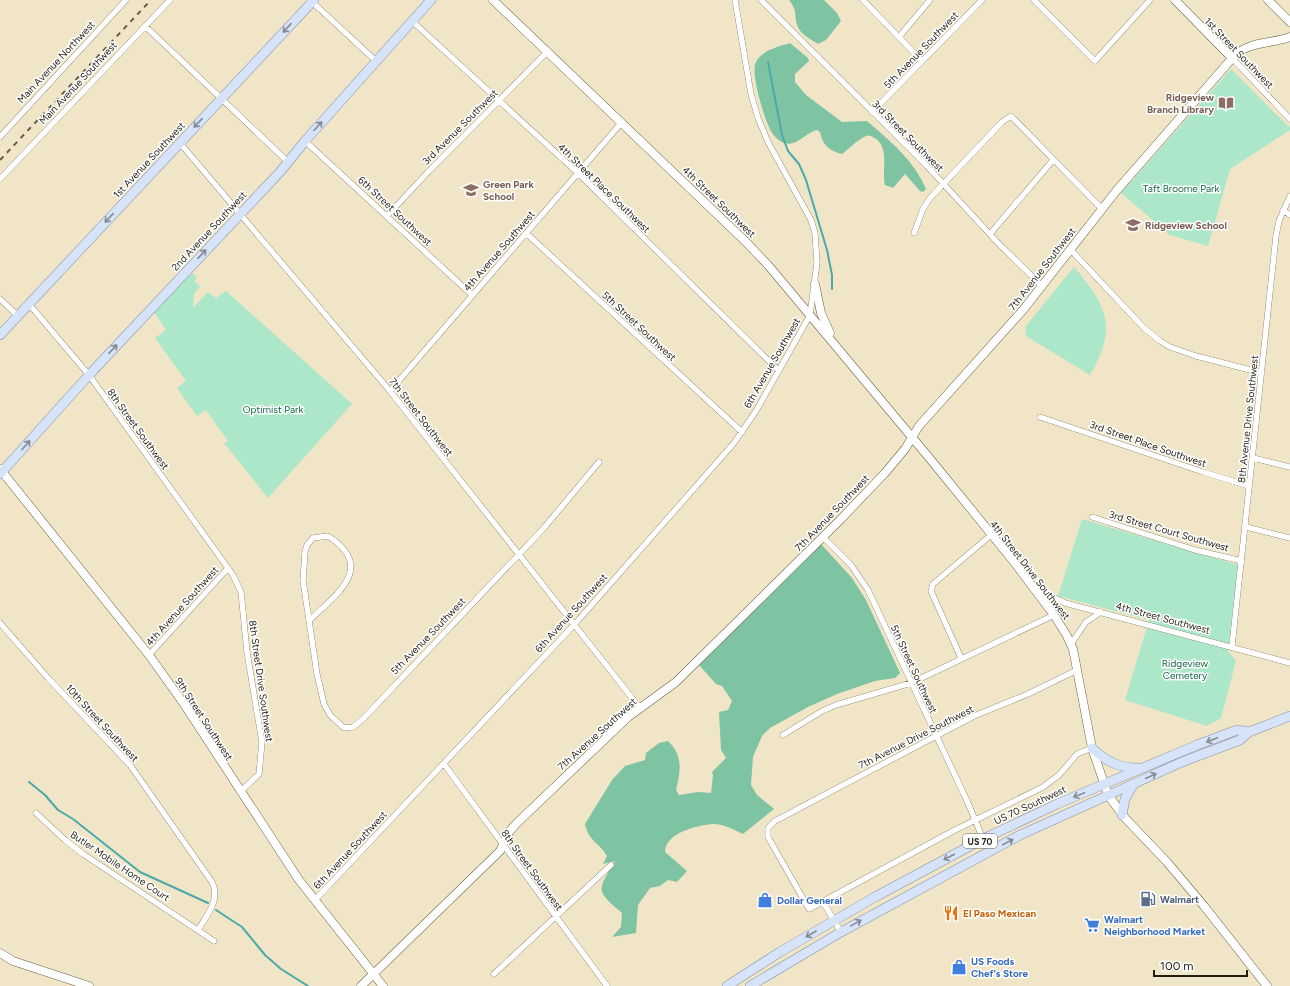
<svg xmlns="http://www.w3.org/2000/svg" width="1290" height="986" font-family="Figtree,sans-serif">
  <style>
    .green { fill: #abe7c8 }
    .forest { fill: #7fc4a2 }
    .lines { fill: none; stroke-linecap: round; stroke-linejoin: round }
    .stream { stroke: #4da8ab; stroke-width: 2 }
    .street-casing { stroke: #696146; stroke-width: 6 }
    .secondary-casing { stroke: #696146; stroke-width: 9 }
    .primary-casing { stroke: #8592a6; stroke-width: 10 }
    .street { stroke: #fff; stroke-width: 5.5 }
    .secondary { stroke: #fff; stroke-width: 8 }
    .primary { stroke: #d6e3f8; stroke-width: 9 }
    .rail { stroke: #635d4c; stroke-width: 2; stroke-dasharray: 5 5; stroke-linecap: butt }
    .oneway { stroke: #858b91 }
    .labels { text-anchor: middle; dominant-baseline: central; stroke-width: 3; stroke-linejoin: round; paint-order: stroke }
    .shield { fill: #fff; stroke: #65625a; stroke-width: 1 }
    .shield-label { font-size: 9px; font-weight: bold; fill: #231f14 }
    .street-label { font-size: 10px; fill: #231f14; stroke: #fff }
    .education-label { font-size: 10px; font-weight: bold; fill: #785e54; stroke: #fff; text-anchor: start }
    .park-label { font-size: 10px; fill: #136747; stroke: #fff }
    .service-label { font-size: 10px; font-weight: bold; fill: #4e5e75; stroke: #fff; text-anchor: start }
    .shop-label { font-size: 10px; font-weight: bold; fill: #366cbe; stroke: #fff; text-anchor: start }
    .food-label { font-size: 10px; font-weight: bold; fill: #c56008; stroke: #fff; text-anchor: start }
  </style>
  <rect width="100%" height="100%" fill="#f0e6c7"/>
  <path class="green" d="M1231,69L1290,128V130L1230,169L1208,246L1170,235L1121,193Z
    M1074,267C1107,306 1118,327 1090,375L1026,336L1025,327Z
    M192,273L197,277L194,281L200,286L194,294L193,308L208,292L216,298L226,291L352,404L268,498L224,443L228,441L206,410L197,416L177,388L186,381L155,338L166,330L154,312Z
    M1082,519L1238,565L1228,651L1236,661L1221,718L1207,726L1125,700L1149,620L1058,596Z"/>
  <path class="forest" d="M789,0H824L837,13L841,21L826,40L818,44C812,40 801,35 798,27C793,16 799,13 789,0Z
    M790,43L808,58L809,61L795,74V82L806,95L842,122L867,121C890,141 914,160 926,189L923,192L920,191L905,174L893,188L885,185C881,171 891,146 873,137C870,135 867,135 864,137C856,141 849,149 842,154C829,151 822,144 820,132L817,130C805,133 797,147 784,143C778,141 771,133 769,127C764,116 750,73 756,62C761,51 779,46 790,43Z
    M821,544L852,578L866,600L900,673L895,678L875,681L837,694L808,707L770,728L762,736L753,757L751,785L757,795L774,809L743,834C734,830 724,824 713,824C698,825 665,833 665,852L687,871L677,882L668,880L660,886L650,888L638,905L636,933L612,937L621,927L622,913C594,890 598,890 615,861L603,864L607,856C599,842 589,842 585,824L612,780L625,766L645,760L646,753L659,743L668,741C683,755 681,771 676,790L679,795L698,792L711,793L713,775L712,772L726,758L721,750L719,712L728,710L732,701L722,686L716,684L699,665Z"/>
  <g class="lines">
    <path class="stream" d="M768,62L782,135L788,151L799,164L806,180L827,250L832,275V289
      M29,782L45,795L58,810L73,819L140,872L208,903
      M216,910L242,927L265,955L281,969L308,986"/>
    <g class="street-casing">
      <path id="street" d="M310,0L376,61
        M761,0L927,166L998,243L1042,286
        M863,0L922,61
        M1034,0L1095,61L1150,0
        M412,21L578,173L779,371
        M145,26L288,162
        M899,37L930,0
        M1232,58L1290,119
        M872,112L982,0
        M0,137L126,0
        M305,141L472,295
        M180,143L390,391L640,708
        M0,179L170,0
        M1283,210L1290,215
        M387,216L428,172L548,51
        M526,233L742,432
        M914,233L923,209L930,198L1002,122L1011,116L1102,209
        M990,234L1053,160
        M1070,249L1144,328L1160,341L1170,347L1196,356L1262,373
        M0,299L18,316
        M29,304L89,375L233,575L241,592L247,652L262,742L259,774L240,792
        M390,391L622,122
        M1040,417L1203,472L1249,486
        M1253,458L1290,467
        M1092,517L1195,550L1242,561
        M1246,527L1290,538
        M823,537L851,565L868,590L968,803L983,839
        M1035,588L1065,603L1290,663
        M309,621C336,594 377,568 328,536L313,538L307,545L305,552L303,580L317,674L324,704L330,715L344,728L353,727L363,719L543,529L599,462
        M0,623L48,678L130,765L212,882C221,899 207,915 198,930
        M1071,644L1086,622L1101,612
        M1232,646L1276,236L1279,221L1290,196
        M149,655L228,568
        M961,658L931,591L933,584L991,535
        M1077,670L1028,694L974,716L775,821L768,828V837L809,909L953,831L1043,787L1059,775L1077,754L1092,748
        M783,735L822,711L836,705L911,683L1054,615
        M444,764L607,986
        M36,813L65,840L83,854L214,941
        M315,900L574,625L734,443L756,411L810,315L817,263L815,233L811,220L768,142L758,118L751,94L735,0
        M823,902L841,932
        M494,974L611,865"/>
    </g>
    <g class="secondary-casing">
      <path id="secondary" d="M493,0L745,241L768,265L931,460L1014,562L1054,615L1067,636L1073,649L1092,748L1108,795L1125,818L1167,862L1204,906L1267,986
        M1175,0L1232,58
        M1268,0L1290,22
        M815,284L821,313L830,333
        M0,469L149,655L184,704L299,880L383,986
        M0,953L13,961L89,986
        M361,986L500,851L509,832L517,823L628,717L676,682L840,520L885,473L905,449L919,426L1023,310L1117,190L1235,55C1251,41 1271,44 1290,37"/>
    </g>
    <g class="primary-casing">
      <path id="primary" d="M0,335L314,0
        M0,474L89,375L280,172L305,141L431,0
        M1092,748C1106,762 1120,768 1139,768
        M1122,815L1125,799L1133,785
        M727,986L780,952L875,897L983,839L1057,804L1197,745L1237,730L1249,732
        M750,986L841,932L1020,835L1182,762L1240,740L1249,732L1290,716"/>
    </g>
    <use href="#street" class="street"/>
    <use href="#secondary" class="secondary"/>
    <use href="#primary" class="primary"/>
    <path class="rail" d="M0,160L151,0"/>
  </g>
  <defs><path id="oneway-shaft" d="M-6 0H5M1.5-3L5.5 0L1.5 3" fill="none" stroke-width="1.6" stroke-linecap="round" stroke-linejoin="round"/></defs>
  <g class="oneway">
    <use href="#oneway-shaft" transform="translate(287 28) rotate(133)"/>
    <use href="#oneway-shaft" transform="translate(198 123) rotate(133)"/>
    <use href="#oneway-shaft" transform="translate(318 126) rotate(-48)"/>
    <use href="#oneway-shaft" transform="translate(109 218) rotate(133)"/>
    <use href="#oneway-shaft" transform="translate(202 254) rotate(-47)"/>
    <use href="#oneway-shaft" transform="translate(113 349) rotate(-47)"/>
    <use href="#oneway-shaft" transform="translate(26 445) rotate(-48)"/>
    <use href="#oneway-shaft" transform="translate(1212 740) rotate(159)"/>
    <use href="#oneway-shaft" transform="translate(1151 776) rotate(-25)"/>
    <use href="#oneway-shaft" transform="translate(1079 795) rotate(158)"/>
    <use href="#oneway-shaft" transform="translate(1008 842) rotate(-28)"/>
    <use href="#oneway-shaft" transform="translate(949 857) rotate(153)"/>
    <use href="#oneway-shaft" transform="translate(856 923) rotate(-29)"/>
    <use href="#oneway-shaft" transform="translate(811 934) rotate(150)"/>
  </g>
  <defs>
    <g id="library-bare" transform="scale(1.2)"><path d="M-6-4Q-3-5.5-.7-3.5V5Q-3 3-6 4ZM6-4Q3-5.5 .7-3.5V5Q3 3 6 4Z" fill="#8d6e63" stroke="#fff" stroke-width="2.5" paint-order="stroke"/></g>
    <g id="school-bare" transform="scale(1.2)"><path d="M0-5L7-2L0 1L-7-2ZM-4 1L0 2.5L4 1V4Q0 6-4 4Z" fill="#8d6e63" stroke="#fff" stroke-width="2.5" paint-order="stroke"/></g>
    <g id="fuel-bare" transform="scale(1.2)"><path d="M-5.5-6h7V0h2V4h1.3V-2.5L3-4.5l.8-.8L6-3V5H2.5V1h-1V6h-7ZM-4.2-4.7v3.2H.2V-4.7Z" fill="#5c6f8a" stroke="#fff" stroke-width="2.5" paint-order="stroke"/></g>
    <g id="shop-bare" transform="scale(1.2)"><path d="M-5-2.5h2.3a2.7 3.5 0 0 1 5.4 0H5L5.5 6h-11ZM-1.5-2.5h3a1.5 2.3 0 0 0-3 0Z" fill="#3f7fe0" stroke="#fff" stroke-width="2.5" paint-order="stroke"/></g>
    <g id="restaurant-bare" transform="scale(1.2)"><path d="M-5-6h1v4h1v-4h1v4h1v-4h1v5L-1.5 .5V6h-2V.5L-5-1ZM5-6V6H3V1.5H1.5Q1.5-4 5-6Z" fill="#e8710a" stroke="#fff" stroke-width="2.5" paint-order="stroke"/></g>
    <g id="supermarket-bare" transform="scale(1.2)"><path d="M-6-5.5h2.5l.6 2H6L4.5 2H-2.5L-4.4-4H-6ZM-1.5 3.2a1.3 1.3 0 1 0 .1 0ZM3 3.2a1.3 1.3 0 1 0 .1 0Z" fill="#3f7fe0" stroke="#fff" stroke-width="2.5" paint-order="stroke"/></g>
  </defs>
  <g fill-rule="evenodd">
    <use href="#library-bare" x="1226" y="103"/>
    <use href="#school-bare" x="471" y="190"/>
    <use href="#school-bare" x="1133" y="225"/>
    <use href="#fuel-bare" x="1148" y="899"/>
    <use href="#shop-bare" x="765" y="900"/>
    <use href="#restaurant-bare" x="951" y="913"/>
    <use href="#supermarket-bare" x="1092" y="925"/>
    <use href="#shop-bare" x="959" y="967"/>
  </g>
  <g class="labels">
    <rect class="shield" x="963" y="834" width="34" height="14" rx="3"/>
    <g class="shield-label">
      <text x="980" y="841">US 70</text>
    </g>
    <g class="street-label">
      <text transform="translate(921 50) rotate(-46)">5th Avenue Southwest</text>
      <text transform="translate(1239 53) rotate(46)">1st Street Southwest</text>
      <text transform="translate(56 62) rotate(-47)">Main Avenue Northwest</text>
      <text transform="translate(78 83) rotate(-47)">Main Avenue Southwest</text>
      <text transform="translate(460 127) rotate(-45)">3rd Avenue Southwest</text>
      <text transform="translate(908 136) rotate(45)">3rd Street Southwest</text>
      <text transform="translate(149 160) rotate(-47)">1st Avenue Southwest</text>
      <text transform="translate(604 188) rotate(44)">4th Street Place Southwest</text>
      <text transform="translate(719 202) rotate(44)">4th Street Southwest</text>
      <text transform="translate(395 211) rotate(43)">6th Street Southwest</text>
      <text transform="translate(209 231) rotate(-47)">2nd Avenue Southwest</text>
      <text transform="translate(499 251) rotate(-49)">4th Avenue Southwest</text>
      <text transform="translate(1042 269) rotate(-52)">7th Avenue Southwest</text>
      <text transform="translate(639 326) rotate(43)">5th Street Southwest</text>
      <text transform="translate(772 363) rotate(-60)">6th Avenue Southwest</text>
      <text transform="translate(421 417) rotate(52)">7th Street Southwest</text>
      <text transform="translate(1248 419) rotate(-84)">8th Avenue Drive Southwest</text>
      <text transform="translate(138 429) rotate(54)">8th Street Southwest</text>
      <text transform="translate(1148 444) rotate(19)">3rd Street Place Southwest</text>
      <text transform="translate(832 513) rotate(-46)">7th Avenue Southwest</text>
      <text transform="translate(1169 531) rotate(16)">3rd Street Court Southwest</text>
      <text transform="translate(1030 570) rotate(52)">4th Street Drive Southwest</text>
      <text transform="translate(182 606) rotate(-48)">4th Avenue Southwest</text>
      <text transform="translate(571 613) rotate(-48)">6th Avenue Southwest</text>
      <text transform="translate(1163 618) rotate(15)">4th Street Southwest</text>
      <text transform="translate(428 636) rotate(-46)">5th Avenue Southwest</text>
      <text transform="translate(914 669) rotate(65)">5th Street Southwest</text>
      <text transform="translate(261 681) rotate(82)">8th Street Drive Southwest</text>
      <text transform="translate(204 719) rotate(57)">9th Street Southwest</text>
      <text transform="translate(102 723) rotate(47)">10th Street Southwest</text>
      <text transform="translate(597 734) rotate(-42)">7th Avenue Southwest</text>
      <text transform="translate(916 737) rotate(-27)">7th Avenue Drive Southwest</text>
      <text transform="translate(1030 805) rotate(-25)">US 70 Southwest</text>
      <text transform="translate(350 850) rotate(-47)">6th Avenue Southwest</text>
      <text transform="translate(120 866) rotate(34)">Butler Mobile Home Court</text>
      <text transform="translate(532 870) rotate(54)">8th Street Southwest</text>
    </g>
    <g class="education-label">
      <text x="1214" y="97" text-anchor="end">Ridgeview<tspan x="1214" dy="12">Branch Library</tspan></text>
      <text x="483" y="184">Green Park<tspan x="483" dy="12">School</tspan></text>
      <text x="1145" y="225">Ridgeview School</text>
    </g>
    <g class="park-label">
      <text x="1181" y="188">Taft Broome Park</text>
      <text x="273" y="409">Optimist Park</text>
      <text x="1185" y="663">Ridgeview<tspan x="1185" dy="12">Cemetery</tspan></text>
    </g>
    <g class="service-label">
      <text x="1160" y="899">Walmart</text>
    </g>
    <g class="shop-label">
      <text x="777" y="900">Dollar General</text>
      <text x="1104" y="919">Walmart<tspan x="1104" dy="12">Neighborhood Market</tspan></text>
      <text x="971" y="961">US Foods<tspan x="971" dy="12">Chef's Store</tspan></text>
    </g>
    <g class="food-label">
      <text x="963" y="913">El Paso Mexican</text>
    </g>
  </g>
  <path d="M1154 970v6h93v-6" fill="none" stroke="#231f14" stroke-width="2"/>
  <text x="1160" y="970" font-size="12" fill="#231f14" stroke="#ffffff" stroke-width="3" paint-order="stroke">100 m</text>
</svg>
